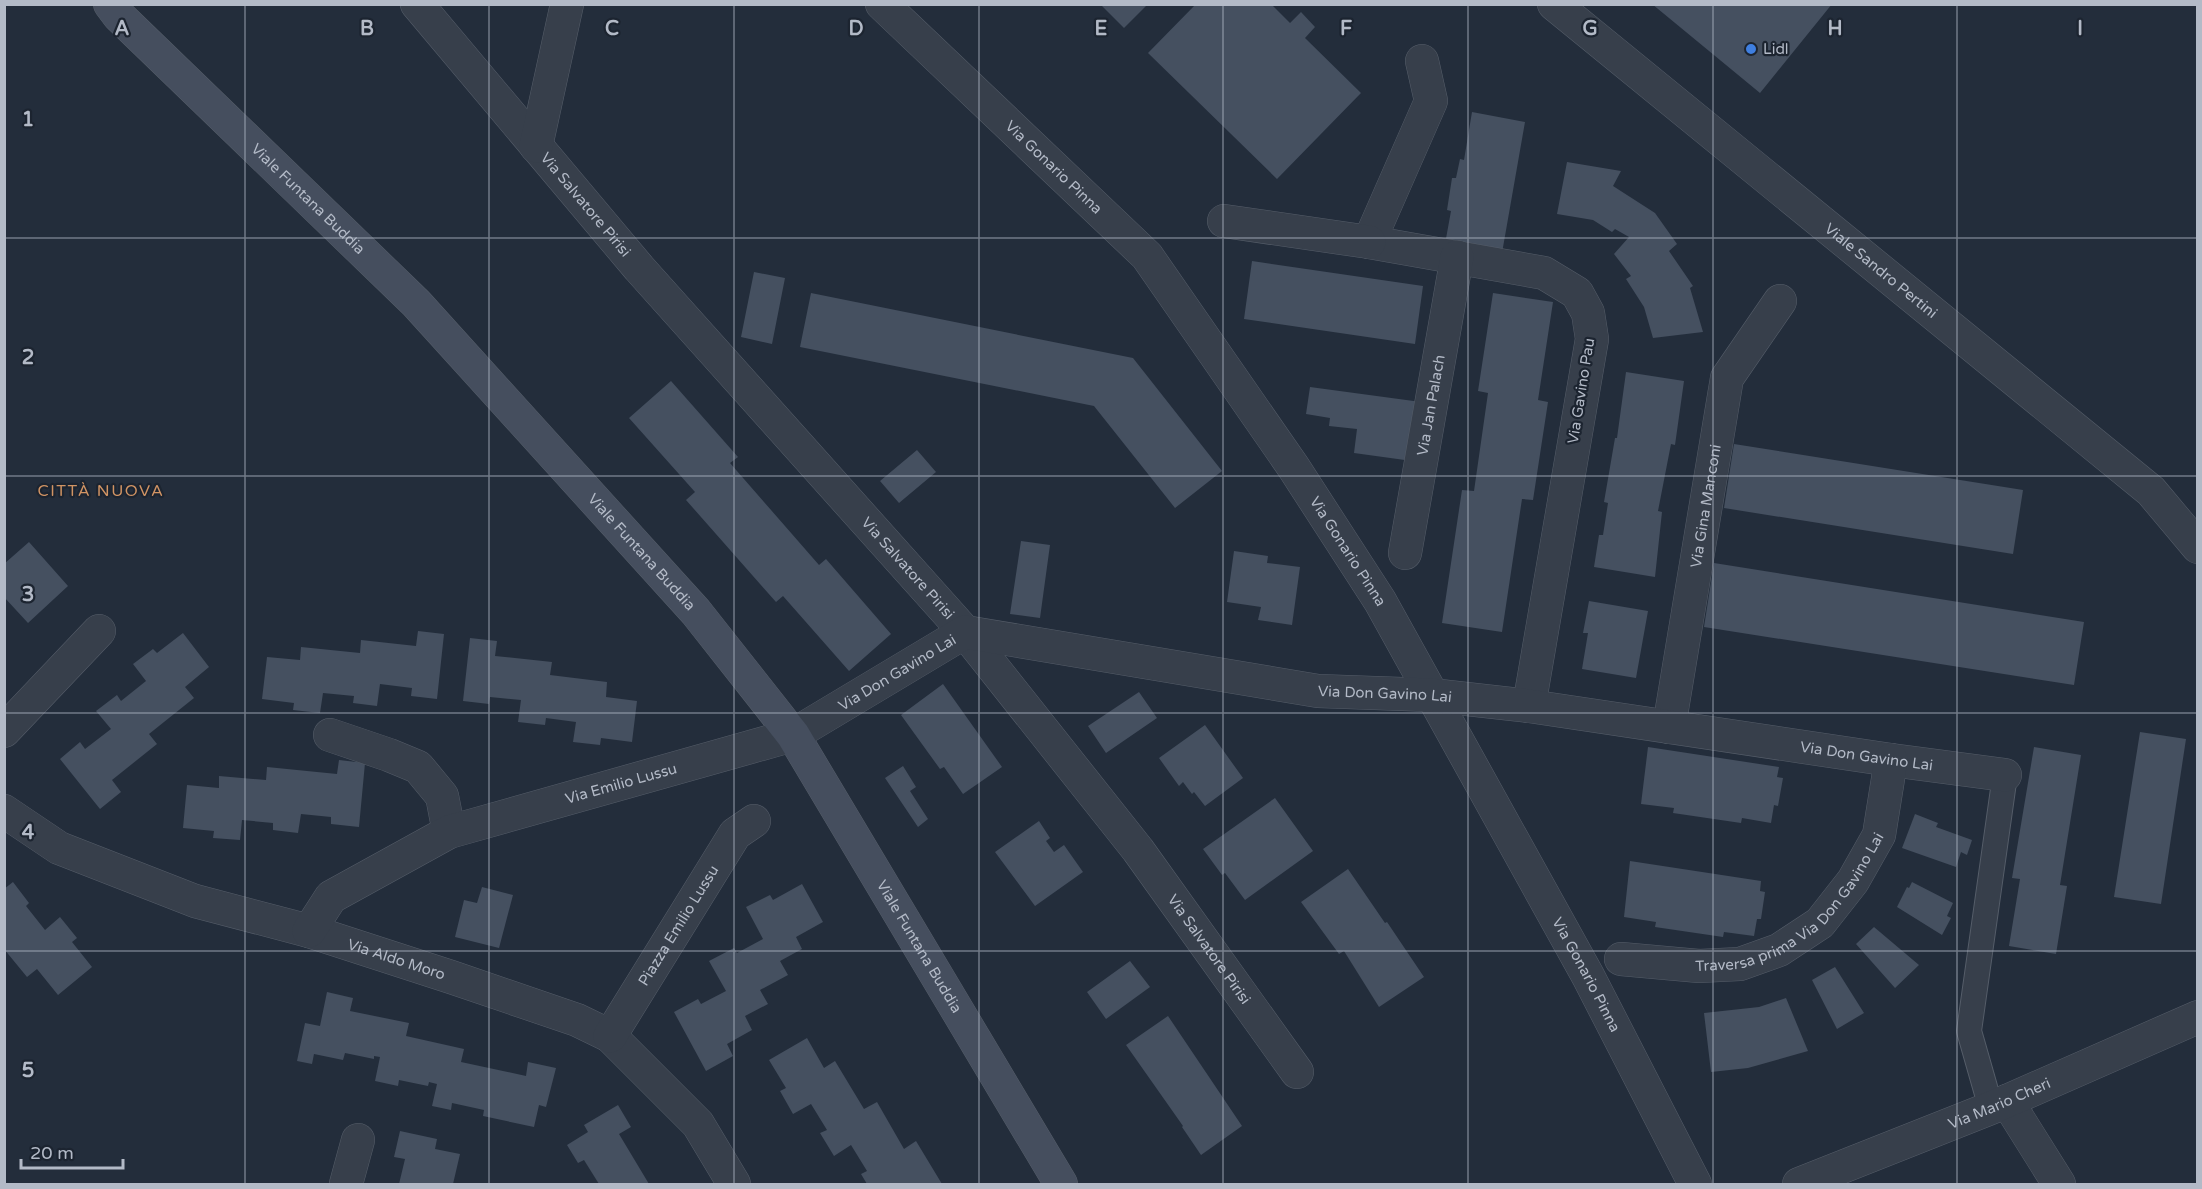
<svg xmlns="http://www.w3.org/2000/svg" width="2202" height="1189" font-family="'Varela Round',sans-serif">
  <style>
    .building { fill: #455060 }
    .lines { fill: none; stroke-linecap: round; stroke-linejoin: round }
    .pedestrian-casing { stroke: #555d69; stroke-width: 26 }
    .minor-casing { stroke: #555d69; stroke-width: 34 }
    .tertiary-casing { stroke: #555d69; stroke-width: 34 }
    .secondary-casing { stroke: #555d69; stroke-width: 34 }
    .pedestrian { stroke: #373f4b; stroke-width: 24 }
    .minor { stroke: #373f4b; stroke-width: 33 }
    .tertiary { stroke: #373f4b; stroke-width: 33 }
    .secondary { stroke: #454e5e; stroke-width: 33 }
    .grid { fill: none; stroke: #b3bac7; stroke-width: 1.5; stroke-opacity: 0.55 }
    .shop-dot { fill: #3f7fe0; stroke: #1c2430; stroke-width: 2 }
    .labels { text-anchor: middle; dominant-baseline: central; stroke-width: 4.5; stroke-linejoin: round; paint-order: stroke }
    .poi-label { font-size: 15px; fill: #b3bac7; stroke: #1c2430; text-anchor: start }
    .street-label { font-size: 15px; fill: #b3bac7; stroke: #1c2430 }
    .neighbourhood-label { font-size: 16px; letter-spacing: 1.5px; fill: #d19464; stroke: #1c2430 }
    .grid-label { font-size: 20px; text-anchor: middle; font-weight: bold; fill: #b3bac7; stroke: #1c2430; stroke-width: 4.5; stroke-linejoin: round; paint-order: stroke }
  </style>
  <rect width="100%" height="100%" fill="#232d3b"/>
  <path class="building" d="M1100,4H1148L1124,28Z
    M1196,4H1271L1290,23L1301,12L1315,27L1305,38L1361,93L1277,179L1148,53Z
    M1652,4H1832L1760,93Z
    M1472,112L1525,122L1502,253L1445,244L1451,211L1447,210L1452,178H1456L1460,159L1464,160Z
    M1567,162L1621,171L1613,186L1655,213L1677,244L1669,251L1693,286L1690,288L1703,332L1653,338L1644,307L1626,279L1631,276L1614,254L1629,237L1615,229L1612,232L1593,220L1557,214Z
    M1252,261L1423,286L1415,344L1244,319Z
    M754,272L785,278L772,344L741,337Z
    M811,293L1133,358L1222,471L1175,508L1094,406L800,347Z
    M1493,293L1553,302L1538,400L1548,402L1533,500L1522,499L1502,632L1442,623L1462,490L1474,491L1488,393L1478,391Z
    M1626,372L1684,381L1675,445L1671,444L1658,511L1662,512L1655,577L1594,567L1599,535H1603L1608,503L1604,502L1615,438H1617Z
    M671,381L738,457L730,463L819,565L826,559L891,634L849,671L783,596L776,602L686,500L695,492L629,418Z
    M1310,387L1421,402L1412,461L1354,453L1357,429L1329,426L1330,418L1306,414Z
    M1734,444L2023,490L2013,554L1724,508Z
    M917,450L936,472L899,503L880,481Z
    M1021,541L1050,545L1040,618L1010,614Z
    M29,542L68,586L28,623L4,597V564Z
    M1234,551L1268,556L1267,563L1300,567L1292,625L1258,620L1261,607L1227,602Z
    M1714,563L2084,622L2074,685L1704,627Z
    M1589,601L1648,611L1636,678L1582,669L1588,633H1583Z
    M418,631L444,634L437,699L411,696L412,688L380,684L377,706L353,703L354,696L323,693L320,713L293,710L294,703L262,699L267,657L300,660L301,647L360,653L361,640L416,646Z
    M183,633L209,667L185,687L194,698L149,734L157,744L112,780L121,792L100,809L60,759L80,742L85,749L111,729L96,711L117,695L121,701L146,681L133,664L153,649L157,653Z
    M470,638L497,641L495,656L552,662L550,675L607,682L606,697L637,701L632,742L601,738L600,745L573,742L576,722L546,718L545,725L518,722L521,700L490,697L489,704L463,701Z
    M943,684L1002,767L963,794L944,767L940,769L901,715Z
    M1139,692L1157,718L1106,753L1088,726Z
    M1205,725L1243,778L1205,806L1194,792L1192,794L1183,782L1179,786L1159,758Z
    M2140,732L2186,739L2161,904L2114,897Z
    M1648,747L1779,767L1777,777L1783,778L1778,806L1774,805L1771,823L1742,818L1741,823L1673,813L1674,808L1641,804Z
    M2034,747L2081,755L2060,885L2067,886L2056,954L2009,946L2020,879L2012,878Z
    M339,760L365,763L359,827L331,824V817L301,814L298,833L273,830V823L242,820L240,840L213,838L214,831L183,828L187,785L219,788V776L266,780L267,767L337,774Z
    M903,766L916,787L910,791L928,819L918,827L885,778Z
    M1275,798L1313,851L1245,900L1225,873L1222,875L1203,849Z
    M1915,814L1938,823L1936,827L1972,840L1967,855L1961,852L1956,867L1902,848Z
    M1039,821L1050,838L1046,841L1054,852L1064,845L1083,872L1035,906L995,852Z
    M1630,861L1761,881L1760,891L1765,892L1761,919H1757L1754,936L1724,932L1723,937L1655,927L1656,922L1624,917Z
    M1348,869L1385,923L1387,922L1424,977L1379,1007L1344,951L1339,954L1301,902Z
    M13,882L29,903L26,906L45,930L60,917L77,938L72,942L92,967L58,995L37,969L27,977L4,949V889Z
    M1912,882L1953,903L1947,916L1951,918L1942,935L1897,907L1907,887L1909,888Z
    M802,884L823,922L796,937L802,949L780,961L788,975L760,990L768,1004L745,1016L752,1030L727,1044L733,1056L706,1071L674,1012L698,999L701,1004L726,991L709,961L734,948L737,953L763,939L746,907L770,895L773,900Z
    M482,887L513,895L499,948L455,937L464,900L477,903Z
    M1874,927L1919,965L1895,988L1856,944Z
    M1130,961L1150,987L1106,1019L1087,992Z
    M1835,967L1864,1013L1837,1029L1812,980Z
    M327,992L353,998L350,1011L409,1023L406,1036L464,1049L461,1062L526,1076L528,1062L556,1068L546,1107L539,1105L534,1127L483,1116L484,1110L452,1103L451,1110L432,1106L437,1084L429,1082L428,1086L399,1080L398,1086L375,1081L380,1057L374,1056V1059L345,1053L343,1060L314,1054L312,1064L297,1061L305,1023L320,1026Z
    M1786,998L1808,1051L1748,1068L1711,1072L1704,1013L1759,1007Z
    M1168,1016L1242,1126L1201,1155L1182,1127L1183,1126L1126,1045Z
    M807,1038L824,1068L835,1061L864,1109L877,1102L904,1149L916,1141L942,1184H867L861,1174L867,1171L851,1145L834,1156L820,1133L827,1130L811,1104L793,1114L780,1091L786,1088L769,1060Z
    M618,1105L631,1127L619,1134L649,1184H599L584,1160L578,1163L567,1145L588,1132L584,1125Z
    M400,1131L437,1139L435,1149L460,1154L453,1184H399L405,1159L394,1157Z"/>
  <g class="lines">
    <g class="pedestrian-casing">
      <path id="pedestrian" d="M1991,1108L1969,1031L2005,775"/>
    </g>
    <g class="minor-casing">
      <g id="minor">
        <path id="s1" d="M417,4L639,268L965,632L1138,850L1297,1072"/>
        <path id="s2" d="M882,4L1147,256L1294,468L1380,601L1588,976L1695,1184"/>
        <path d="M1422,61L1431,101L1369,242L1544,273L1577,293L1588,313L1592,339L1529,706"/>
        <path d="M536,146L567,4"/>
        <path d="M1224,221L1369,242"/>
        <path id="s3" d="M1405,553L1457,257"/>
        <path id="s4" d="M1669,727L1727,378L1780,301"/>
        <path d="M4,731L99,631"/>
        <path d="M330,735L389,755L418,767L442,796L449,832"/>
        <path id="s5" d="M4,811L59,848L195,901L309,931L451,977L577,1020L610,1036L698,1124L734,1184"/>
        <path id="s6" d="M309,931L331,897L449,832L793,735L965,632L1318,691L1431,695L1529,706L1891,760L2005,775"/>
        <path id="s7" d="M1621,959L1699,966L1740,964L1779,950L1820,923L1853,881L1879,835L1891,760"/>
        <path id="s8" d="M610,1036L735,834L754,821"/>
        <path d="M2007,1101L2059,1184"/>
        <path d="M346,1184L358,1140"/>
      </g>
    </g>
    <g class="tertiary-casing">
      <g id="tertiary">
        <path id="s9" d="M1554,4L2151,491L2198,547"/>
        <path id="s10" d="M1799,1184L1991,1108L2198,1017"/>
      </g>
    </g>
    <g class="secondary-casing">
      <g id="secondary">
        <path id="s11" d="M110,4L119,16L416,303L696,612L793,735L1061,1184"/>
      </g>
    </g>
    <use href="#pedestrian" class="pedestrian"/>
    <use href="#minor" class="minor"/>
    <use href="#tertiary" class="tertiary"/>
    <use href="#secondary" class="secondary"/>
  </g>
  <path class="grid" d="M245,4V1184M489,4V1184M734,4V1184M979,4V1184M1223,4V1184M1468,4V1184M1713,4V1184M1957,4V1184M4,238H2198M4,476H2198M4,713H2198M4,951H2198"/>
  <circle class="shop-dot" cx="1751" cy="49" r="6"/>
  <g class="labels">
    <g class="poi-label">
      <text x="1763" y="49">Lidl</text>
    </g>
    <g class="street-label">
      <text stroke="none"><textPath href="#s2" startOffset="237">Via Gonario Pinna</textPath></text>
      <text stroke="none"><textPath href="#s11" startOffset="278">Viale Funtana Buddia</textPath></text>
      <text stroke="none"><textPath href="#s1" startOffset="262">Via Salvatore Pirisi</textPath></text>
      <text stroke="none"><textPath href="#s9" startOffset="422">Viale Sandro Pertini</textPath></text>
      <text transform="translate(1581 391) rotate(-81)">Via Gavino Pau</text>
      <text stroke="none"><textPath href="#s3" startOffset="150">Via Jan Palach</textPath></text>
      <text stroke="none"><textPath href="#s4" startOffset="224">Via Gina Manconi</textPath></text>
      <text stroke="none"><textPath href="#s11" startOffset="764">Viale Funtana Buddia</textPath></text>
      <text stroke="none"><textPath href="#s2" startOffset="723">Via Gonario Pinna</textPath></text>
      <text stroke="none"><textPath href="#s1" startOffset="748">Via Salvatore Pirisi</textPath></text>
      <text stroke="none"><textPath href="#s6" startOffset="654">Via Don Gavino Lai</textPath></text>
      <text stroke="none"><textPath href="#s6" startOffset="1158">Via Don Gavino Lai</textPath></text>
      <text stroke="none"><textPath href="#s6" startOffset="1644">Via Don Gavino Lai</textPath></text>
      <text stroke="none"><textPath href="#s6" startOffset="354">Via Emilio Lussu</textPath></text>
      <text stroke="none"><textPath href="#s7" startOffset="196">Traversa prima Via Don Gavino Lai</textPath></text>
      <text stroke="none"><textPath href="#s8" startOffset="130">Piazza Emilio Lussu</textPath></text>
      <text stroke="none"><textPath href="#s11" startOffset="1248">Viale Funtana Buddia</textPath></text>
      <text stroke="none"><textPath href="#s1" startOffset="1234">Via Salvatore Pirisi</textPath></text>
      <text stroke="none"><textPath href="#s5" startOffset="422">Via Aldo Moro</textPath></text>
      <text stroke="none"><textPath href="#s2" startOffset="1209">Via Gonario Pinna</textPath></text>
      <text stroke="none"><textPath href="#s10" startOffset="216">Via Mario Cheri</textPath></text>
    </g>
    <g class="neighbourhood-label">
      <text x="101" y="491">CITTÀ NUOVA</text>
    </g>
  </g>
  <g class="grid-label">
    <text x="122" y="35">A</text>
    <text x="367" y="35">B</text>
    <text x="612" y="35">C</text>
    <text x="856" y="35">D</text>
    <text x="1101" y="35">E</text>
    <text x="1346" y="35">F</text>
    <text x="1590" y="35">G</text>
    <text x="1835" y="35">H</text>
    <text x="2080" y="35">I</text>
    <text x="28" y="126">1</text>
    <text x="28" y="364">2</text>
    <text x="28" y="601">3</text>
    <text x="28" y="839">4</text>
    <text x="28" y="1077">5</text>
  </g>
  <rect width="2202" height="1189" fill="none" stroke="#b3bac7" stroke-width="12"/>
  <path d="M21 1159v9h102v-9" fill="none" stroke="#b3bac7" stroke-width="3"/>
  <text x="30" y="1159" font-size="18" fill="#b3bac7" stroke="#1c2430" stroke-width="4.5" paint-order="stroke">20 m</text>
</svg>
